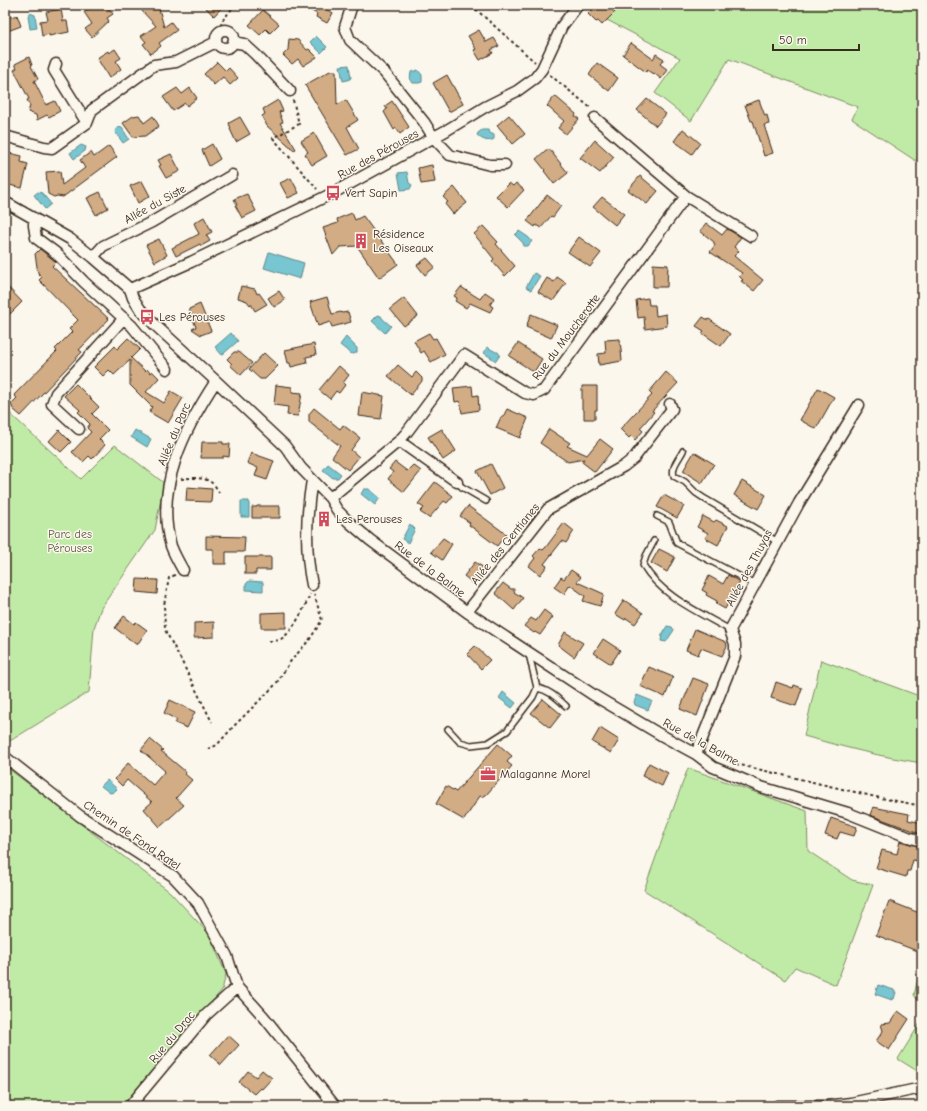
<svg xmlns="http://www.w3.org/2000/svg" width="927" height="1111" font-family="'Comic Neue',sans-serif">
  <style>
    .green { fill: #c0eba7; stroke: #7e8a62 }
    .water { fill: #77c6d2; stroke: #5f888a }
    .building { fill: #d2ac84; stroke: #3b2a1e }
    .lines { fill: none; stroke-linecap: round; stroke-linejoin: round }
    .service-casing { stroke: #3b2a1e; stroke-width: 8 }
    .minor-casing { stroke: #3b2a1e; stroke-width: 13 }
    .path { stroke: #3b2a1e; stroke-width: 2; stroke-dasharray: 3 3; stroke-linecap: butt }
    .service { stroke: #fbf7ec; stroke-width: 5 }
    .minor { stroke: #fbf7ec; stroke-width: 10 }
    .labels { text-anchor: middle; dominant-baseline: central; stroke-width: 3; stroke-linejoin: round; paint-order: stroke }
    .street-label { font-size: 12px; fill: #3b2a1e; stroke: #fbf7ec }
    .poi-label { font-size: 12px; fill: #3b2a1e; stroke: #fbf7ec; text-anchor: start }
    .park-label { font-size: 12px; fill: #5c5a40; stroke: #fbf7ec }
  </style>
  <rect width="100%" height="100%" fill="#fbf7ec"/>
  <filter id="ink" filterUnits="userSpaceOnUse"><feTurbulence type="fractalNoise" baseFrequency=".025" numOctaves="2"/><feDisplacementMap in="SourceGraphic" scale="8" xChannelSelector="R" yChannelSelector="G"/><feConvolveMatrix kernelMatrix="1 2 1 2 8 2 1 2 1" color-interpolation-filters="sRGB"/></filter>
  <g filter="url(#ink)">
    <path class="green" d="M622,5H922V150L916,161L852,119L858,107L729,59L691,121L655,93L680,58L607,20Z
      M5,409L81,479L115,445L164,483L155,530L101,608L94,628L89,692L5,744Z
      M821,660L922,697V763C882,757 843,747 804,736Z
      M5,766L170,892L209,934L226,974L222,990L122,1106H5Z
      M688,768L807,811L808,851L852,880L873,885L836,985L795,967L785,980L644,890Z
      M922,962V1005L914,995Z
      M922,1020V1074L898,1059Z"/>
    <path class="water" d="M30,13L35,15L37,28L30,29L28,16Z
      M316,36L327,47L321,53L310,42Z
      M349,65L351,78L348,80L343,81L340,66Z
      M418,70L422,75V82L419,83H413L410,79L411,72Z
      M118,127L122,128L129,139L123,143L115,132L116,129Z
      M482,130H488L490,133L494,135V139C488,143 481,139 477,135L478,133Z
      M81,145L86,147L85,151L74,159L70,153Z
      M407,172L409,183L412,185L410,189L401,190L398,173Z
      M38,192L42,193L51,204L45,209L34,195Z
      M519,231L528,237L532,241L528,246H524L523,243L515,235Z
      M269,252L304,263L300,279L264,268Z
      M534,273L540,276L531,290L526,287Z
      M378,315L381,316L383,319L391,326L385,333L372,321Z
      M231,333L238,341L222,355L215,347Z
      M346,337L357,348V352L354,354L350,353L340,345Z
      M487,347L496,352H498L500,355L496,361L484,353Z
      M135,430L151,439L147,447L131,437Z
      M328,464L341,474L338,478H333L323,470Z
      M364,489H369L380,498L375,505L361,494Z
      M241,501H249V517H241Z
      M410,524L415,529L408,543L402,539Z
      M249,581L263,582V591L246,590V584Z
      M667,626L672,627L674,630L666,642L661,641L662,635Z
      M503,692L516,703L512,708L499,698Z
      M637,695L652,701L648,710L635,705L634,702Z
      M107,780L117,789L114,792L110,793L101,786Z
      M878,985L894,990V992H896L894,999L892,998V1000L875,994Z"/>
    <path class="building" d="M93,5H106L113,14L107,18L109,21L92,37L85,29L92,24L84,12Z
      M143,5H158L164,27L171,22L177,30L159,43L161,46L151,54L143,44L146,42L141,36L156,26L142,11Z
      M203,5H224L214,16Z
      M301,5H328L326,9L333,13L327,23L316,17L317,14Z
      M597,5H609L616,11L602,25L598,21L596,22L588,14Z
      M61,9L63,21H67L69,32L49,36V34L42,36L40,21L48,20L46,12Z
      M263,10L279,24L270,33L266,29L260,35L249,25Z
      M17,15L21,26L5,32V19Z
      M479,30L486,42L494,38L499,46L491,50L493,53L480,60L474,50L476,49L468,36Z
      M289,39L298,40L307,50L309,49L317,57L303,66L298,59L292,64L283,55L288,50Z
      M631,43L653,59L656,54L664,59L660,64L668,70L661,79L654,73L653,74L647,70L646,72L623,55Z
      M115,49L121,58L116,61L121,69L109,78L97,58L108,51L109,53Z
      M29,57L32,65L31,66L38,79L34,81L46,105L55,101L60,111L49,117L47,115L37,120L36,115L28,112L30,106L27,100L29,99L14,70L17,68L15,64Z
      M217,62L226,71L229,68L238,78L230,85L223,77L214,85L204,74Z
      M597,63L618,78L609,91L589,75Z
      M330,71H336L337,105L346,100L358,120L347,127L359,149L347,155L305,85Z
      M447,75L463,104L449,112L433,83Z
      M177,88L182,94L190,88L197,98L187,106L185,103L173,111L163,97Z
      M555,96L576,114L575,116L579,119L566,134L558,128L564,121L547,106Z
      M647,99L666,114L656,126L637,110Z
      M278,100L283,111L279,112L283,122L280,123L296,149L294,150L267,126L262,116L265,114L263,109Z
      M759,100L765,116L767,115L769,124L764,125L773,153L764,156L753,121H751L745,105Z
      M392,101L409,127L400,134L396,128L394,130L384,112L387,109L385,106Z
      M139,115L144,123L153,116L159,126L145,136L133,137L123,123L133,116Z
      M509,115L525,134L513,144L497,125Z
      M240,117L250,134L236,142L230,129H231L229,123Z
      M683,129L700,143L692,154L674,141Z
      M314,133L327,156L312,165L305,154L308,152L301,141Z
      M595,140L614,157L600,173L580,158Z
      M212,144L220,159L209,166L202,150Z
      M109,146L117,157L63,197L57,196L54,197L48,194L46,172L60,171L62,185L85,168L80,160L91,152L94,157Z
      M546,150H550L568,173L554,184L544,171L545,170L536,159Z
      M5,152L22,156L21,162L28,164L22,188L5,184Z
      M171,154L180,171L166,178L159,166L161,165L158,160Z
      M432,165L435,182L421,184L418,168Z
      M640,176L658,191L647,204L628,190Z
      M291,178L299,193L288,198L280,183Z
      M142,181L150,196L138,203L130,186Z
      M509,183L513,186L516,183L524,190L508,207L496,196Z
      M454,187L467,203L453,214L445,204L448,202L443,197Z
      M100,192L108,208L96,215L87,198Z
      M247,194L256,211L242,218L235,205H237L234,199Z
      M547,195L561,206L553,217L551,216L541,228L536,225L535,227L527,221Z
      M602,197L624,214L615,225L593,207Z
      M352,213L355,220L363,216L398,264L379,278L357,246L340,247L333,255L323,228L338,223L337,219Z
      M204,217L212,232L206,235L210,241L201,246L200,244L176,256L172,248L199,234L194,223Z
      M706,223L722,235L727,229L741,237L734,247L739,251L734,256L763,280L754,291L741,281L743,280L739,276L742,273L710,252L715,245L714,244V242L700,231Z
      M483,226L498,242L496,244L515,266L505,276L492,261L494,259L474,234Z
      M579,237L601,253L590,267L568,252Z
      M159,239L167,255L155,262L146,245Z
      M40,249L56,262L52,266L109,319L79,350L82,352L21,416L13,409L11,404L17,398L14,395L57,351L55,349L72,332L69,329L78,320L39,280L42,277L38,273L35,254Z
      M427,258L435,267L425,275L417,265Z
      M653,264L668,265L667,287H653Z
      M557,277L566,283L553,301L538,292L547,278L554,282Z
      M5,284L22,302L10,314L5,309Z
      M241,286L255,289L257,294L259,293L267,304L255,311L251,304L250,305L247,301L238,298Z
      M461,287L480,299L485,292L494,298L490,305L493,307L490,312L470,303L466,308L455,301L457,298L454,296Z
      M279,291L285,300L274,307L268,298Z
      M327,297L332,314L341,312L342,313L348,312L351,322L332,327L330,322L318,326L310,302Z
      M404,298L418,316L404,326L390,309Z
      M648,298L649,305H655L656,316L666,314L667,326L645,329L644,317L638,318L636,300Z
      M200,304L211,331L201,335L192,329L196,327L189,309Z
      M531,314L557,325L551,338L526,327Z
      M703,317L708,320L709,319L730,334L721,346L702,333L704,331L696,326Z
      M429,333L433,339L436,338L445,354L431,362L424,351L421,353L414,341Z
      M128,338L140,349L131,358L145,371L147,369L150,373L152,371L159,378L146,392L164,403L171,391L183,398L168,423L149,412L152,407L130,385V360L114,375L109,370L103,376L94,367L115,346L117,349Z
      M620,339L622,361L599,365L598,354L606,353L605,340Z
      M518,343L542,359L534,372L509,356Z
      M314,344L316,355L306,357L307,363L291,367L290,363H288L285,350Z
      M234,352H239L252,363L241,375L230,365L232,364L227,359Z
      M264,353L278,366L265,379H260L249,369Z
      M398,365L412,377L416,372L422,378V381L411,395L388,376Z
      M339,366L349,375L343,383L345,385L339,393L336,391L330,399L319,390Z
      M666,372L678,383L652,411L654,412L640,428L643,431L635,440L631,436L629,438L620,429L652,395L649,392Z
      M76,384L99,407L92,414L108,430L99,439L105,445L92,459L89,456L83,462L72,452L91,432L87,428L90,424L78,412L80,410L64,396Z
      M276,385L292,387V392L302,393L298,416L287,415L288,407L274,405Z
      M472,386L473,396L478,395L479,410L462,413L460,401L455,402L453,388Z
      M582,386H597V410H595V419H584V410L582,409Z
      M818,388L834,397L816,429L800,420Z
      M362,392L384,396L381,419L359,416Z
      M314,408L340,429L343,425L360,438L351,450L359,457L348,470L332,457L340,446L309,422V414Z
      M507,409L528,418L520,438L496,428L501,417H503Z
      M442,429L456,451L443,460L428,437Z
      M549,429L570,443L567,446L587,455L600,439L613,449L595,472L582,462L584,459L568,462L540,443Z
      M59,430L71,442L61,452L49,441Z
      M202,442H223V444H230L229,457L223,456V458H201Z
      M694,452L714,464L702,483L683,471Z
      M251,453L274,461L267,480L255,476L258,468L247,463Z
      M395,462L407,471L413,465L421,471L404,492L388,479L393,472L389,469Z
      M491,464L503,488L490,495L477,471Z
      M742,481L766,495L758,509L734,495Z
      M435,482L453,496L447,503L444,501L429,518L420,512L424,508L418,504Z
      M187,487L212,489L211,502L186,501Z
      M664,495L684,506L677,518L657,507Z
      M257,506H280V518H252V507H257Z
      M468,506L506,534L497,546L469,525L470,523L460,516Z
      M703,516L714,522L716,520L728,526L718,545L705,538L708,533L697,527Z
      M564,523L574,531L566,543L562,541L544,564L547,566L540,575L529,566L535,558L533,556L540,548L543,550L546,547Z
      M206,536L245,537L244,552H226V564H213V549H206Z
      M443,538L452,544L442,560L431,552Z
      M659,549L675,557L667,572L651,563Z
      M245,557H271V570H256V574H245Z
      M475,562L484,568L474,584L464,576Z
      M571,570L581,577L577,582L604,594L600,606L583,601L585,596L570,585L564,594L554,587L561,577L564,579Z
      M728,575L740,582L725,609L716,604L717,601L706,595L707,593L702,590L709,576L723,584Z
      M137,579L158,580L157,594L136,592Z
      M503,583L511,589H514V592L523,598L514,610L495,593Z
      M624,600L643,613L635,624L626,618L625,620L615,614Z
      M544,610L553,617L540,635L535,632L534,633L524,626L531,618L536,621Z
      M286,612V628H261V613Z
      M124,616L134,624L136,622L147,630L137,645L115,628Z
      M214,622V637L194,638V623Z
      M695,629L726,642L727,646L722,656L701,648L698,655L686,650Z
      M565,632L583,643L574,657L558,645Z
      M603,639L620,650L611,664L594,653Z
      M475,646L490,660L481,669L467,654Z
      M649,667L673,677L665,697L640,686Z
      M693,678L709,684L697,716L680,709Z
      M776,682L793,688L794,685L802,688L796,706L771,698Z
      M543,699L561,714L550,728L531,713Z
      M170,700L195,712L187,728L175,723L177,720L164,713Z
      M600,728L619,740L611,753L592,742Z
      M150,739L163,750L161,751L186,772L185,774L192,780L176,798L184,805L160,827L144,809L152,802L127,780L122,786L115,779L128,763L153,785L165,771L141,750Z
      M498,744L512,756L507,762L512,766L486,795L482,797L480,796L464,820L436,804L446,786L456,792Z
      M649,763L668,773L662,786L642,776Z
      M873,807L909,814L908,820L922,823V834L870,815Z
      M831,818L857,827L854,836L840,832L837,839L825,835Z
      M900,841L922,847V859L917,858V861L913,860L910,871H907L906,877L876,868L882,850L897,854Z
      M889,901L922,914V937L917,951L876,935Z
      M898,1011L909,1019L889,1050L876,1041L883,1031L881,1024L890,1023Z
      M228,1035L239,1045L221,1065L210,1055Z
      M262,1070L272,1078L262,1089L260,1088L254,1094L239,1082L248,1071L256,1077Z"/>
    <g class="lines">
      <g class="service-casing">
        <path id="service" d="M683,451C679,459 671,467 674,476L685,482L696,493L705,499L778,542
          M457,482L462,487L486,501
          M657,516L669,522L677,543L754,584
          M654,541L646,556L643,565C662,597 699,612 730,630
          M537,688C549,690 557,698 566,706
          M448,729L460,742L471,745L488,743L507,731L533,697L537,688L529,654"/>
      </g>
      <g class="minor-casing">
        <path id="minor" d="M352,5L345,27L350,40L384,72L424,122L434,138L450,155L490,165H505
          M216 39a9 9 0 1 1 18 0a9 9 0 1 1-18 0Z
          M233,42L244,44L255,54L290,91
          M56,64L54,70L87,123
          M595,118L686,196
          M5,136L44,147L52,148L87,123L92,110L154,65L176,62L216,42
          M5,202L70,239L93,257L130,289L133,298L140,309L155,325L216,381L285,446L301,468L330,498L337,510L349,522L370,540L467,612L595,696L661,735L696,754L713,767L761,787L848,813L908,837L922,841
          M34,218V226L36,238L56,253L84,282L132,326L167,369
          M93,257L103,246L152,222L232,175
          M130,289L191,262L333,193L447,130L485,107L517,91L535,78L542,69L562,26L578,5
          M79,429L52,404L56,393L124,318
          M399,441L457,482
          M330,498L399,441L407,432L464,355L525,393L534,395L544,390L686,196L751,236
          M183,570C179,563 174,554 171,546C154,488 185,428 216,381
          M312,585C305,551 306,515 312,480
          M467,612L548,509L624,466L634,458L672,409L670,404
          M696,754L735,656V644L730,630L799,503L859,405
          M5,757L80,816L173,876L198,903L227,956L237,987L264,1017L335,1106
          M130,1106L206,1015L237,987
          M777,1106H826L851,1103L917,1089L922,1090"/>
      </g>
      <path class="path" d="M471,5L535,62
        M219,32L222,21L235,5
        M550,75L592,109
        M293,100L299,124L273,138L317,189
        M181,479C197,477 212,476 219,493
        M175,575L169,578L164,605L165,630L180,658L212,722
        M269,641C274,641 277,641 281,639C293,632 305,607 310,594
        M208,749L217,745L234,726L276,684L290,662L310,639L322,620L314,594
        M736,764L876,797L922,806"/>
      <use href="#service" class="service"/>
      <use href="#minor" class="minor"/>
    </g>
  </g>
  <defs>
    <g id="bus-bare" transform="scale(1.2)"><path d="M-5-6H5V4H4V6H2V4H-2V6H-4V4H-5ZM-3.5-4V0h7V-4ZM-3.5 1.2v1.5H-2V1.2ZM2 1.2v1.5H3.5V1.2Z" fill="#d1495b" stroke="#fbf7ec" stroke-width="2.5" paint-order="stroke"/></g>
    <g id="building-bare" transform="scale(1.2)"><path d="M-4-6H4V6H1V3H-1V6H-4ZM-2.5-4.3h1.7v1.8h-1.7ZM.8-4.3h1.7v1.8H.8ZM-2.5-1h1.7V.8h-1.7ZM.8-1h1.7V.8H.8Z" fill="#d1495b" stroke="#fbf7ec" stroke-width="2.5" paint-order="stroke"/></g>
    <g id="office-bare" transform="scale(1.2)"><path d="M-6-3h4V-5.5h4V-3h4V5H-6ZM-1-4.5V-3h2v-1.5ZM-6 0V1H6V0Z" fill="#d1495b" stroke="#fbf7ec" stroke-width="2.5" paint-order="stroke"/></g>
  </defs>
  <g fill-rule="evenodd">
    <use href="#bus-bare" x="333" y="193"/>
    <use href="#building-bare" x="361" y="241"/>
    <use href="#bus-bare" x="147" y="317"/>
    <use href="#building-bare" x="324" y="519"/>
    <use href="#office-bare" x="488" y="774"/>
  </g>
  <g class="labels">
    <g class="street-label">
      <text transform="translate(378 154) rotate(-29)">Rue des Pérouses</text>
      <text transform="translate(155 204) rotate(-29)">Allée du Siste</text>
      <text transform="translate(566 337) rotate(-53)">Rue du Moucherotte</text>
      <text transform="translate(174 434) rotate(-67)">Allée du Parc</text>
      <text transform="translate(505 544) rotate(-51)">Allée des Gentianes</text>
      <text transform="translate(749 568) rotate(-62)">Allée des Thuyas</text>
      <text transform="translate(430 569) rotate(37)">Rue de la Balme</text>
      <text transform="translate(701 742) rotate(29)">Rue de la Balme</text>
      <text transform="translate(132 835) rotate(34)">Chemin de Fond Ratel</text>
      <text transform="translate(172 1037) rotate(-50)">Rue du Drac</text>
    </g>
    <g class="poi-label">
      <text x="345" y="193">Vert Sapin</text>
      <text x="373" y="234">Résidence<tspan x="373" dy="14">Les Oiseaux</tspan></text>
      <text x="159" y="317">Les Pérouses</text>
      <text x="336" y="519">Les Perouses</text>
      <text x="500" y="774">Malaganne Morel</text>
    </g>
    <g class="park-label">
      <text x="70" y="534">Parc des<tspan x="70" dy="14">Pérouses</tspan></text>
    </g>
  </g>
  <rect width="927" height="1111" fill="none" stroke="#fbf7ec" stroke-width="20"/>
  <rect x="10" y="10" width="907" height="1091" fill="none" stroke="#3b2a1e" stroke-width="1.5" filter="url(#ink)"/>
  <path d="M773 44v6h86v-6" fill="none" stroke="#3b2a1e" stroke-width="2"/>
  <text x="779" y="44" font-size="12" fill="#3b2a1e" stroke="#fbf7ec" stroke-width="3" paint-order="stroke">50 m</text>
</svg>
